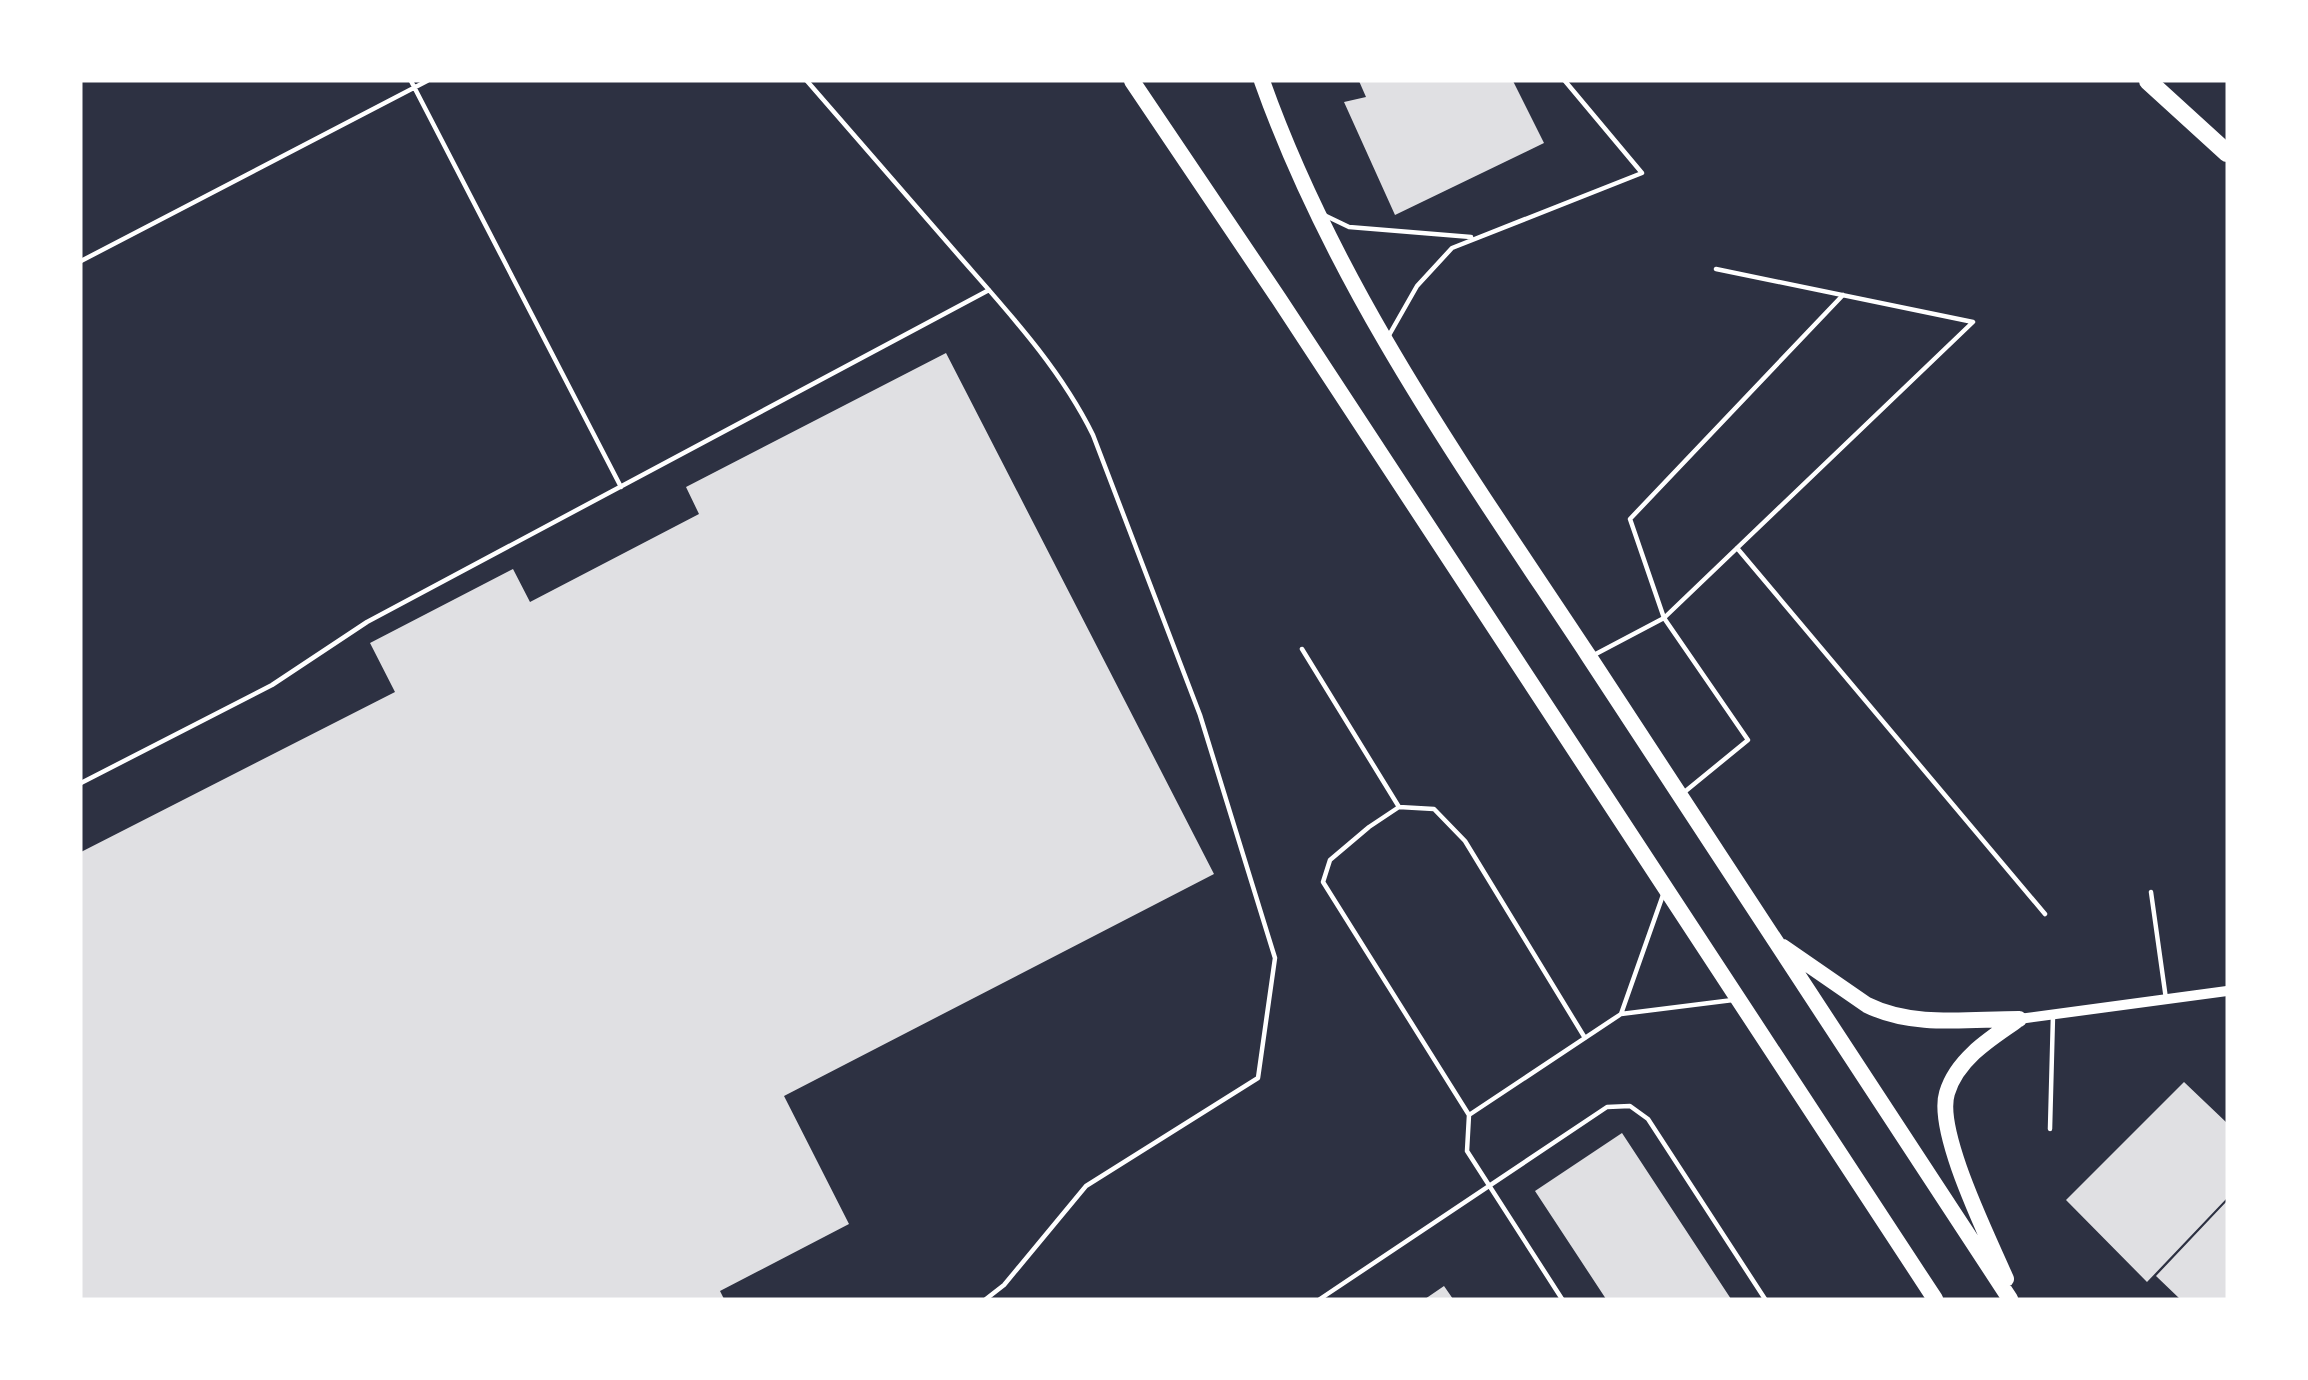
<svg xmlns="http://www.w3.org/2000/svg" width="2308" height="1380" font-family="'Roboto Condensed',sans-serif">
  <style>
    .building { fill: #e0e0e3 }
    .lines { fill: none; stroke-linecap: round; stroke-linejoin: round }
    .service { stroke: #fff; stroke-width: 4.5 }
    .tertiary { stroke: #fff; stroke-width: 10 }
    .trunk { stroke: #fff; stroke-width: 16 }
    .motorway { stroke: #fff; stroke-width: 18 }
  </style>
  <rect width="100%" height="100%" fill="#2d3142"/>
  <path class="building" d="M1359,81H1513L1544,143L1395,215L1344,102L1366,97Z
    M946,353L1214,874L784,1096L849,1224L720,1291L724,1299H81V852L395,692L370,643L513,569L530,602L699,514L686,487Z
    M2184,1082L2227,1123V1198L2147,1282L2066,1200Z
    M1622,1133L1731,1299H1606L1535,1191Z
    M2227,1201V1299H2180L2156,1276Z
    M1444,1286L1453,1299H1425Z"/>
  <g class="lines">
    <path class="service" d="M411,81L621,487
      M807,81C858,140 909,198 960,257C1009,313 1060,368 1093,435L1200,715L1275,958L1258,1078L1086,1186L1004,1285L986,1299
      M1324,215L1349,227L1471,237
      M81,261L427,81
      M1388,337L1417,286L1452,248L1642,173L1565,81
      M1737,548L2045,914
      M1302,649L1399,807
      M1592,656L1664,618L1630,519L1843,295
      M81,783L272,685L367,622L989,290
      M1682,794L1748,740L1664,618L1973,322L1716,269
      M2151,892L2166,999
      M1621,1014L1663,895
      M1469,1115L1323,882L1330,860L1369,827L1399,807L1434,809L1465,841L1585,1038
      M2050,1129L2053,1015
      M1320,1299L1607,1107L1630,1106L1648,1119L1765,1299
      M1562,1299L1467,1151L1469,1115L1621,1014L1733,1000"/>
    <path class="tertiary" d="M2019,1019L2227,991"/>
    <path class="trunk" d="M1132,81L1279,299L1935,1299
      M1262,81C1336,290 1467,472 1588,655C1729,869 1869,1084 2010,1299
      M1783,947L1867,1005C1913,1028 1969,1019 2019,1019
      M2006,1279C1989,1239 1935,1132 1947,1093C1957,1059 1991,1038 2019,1019"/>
    <path class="motorway" d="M2148,81L2227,153"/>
  </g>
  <rect width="2308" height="1380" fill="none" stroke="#ffffff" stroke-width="165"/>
</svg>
